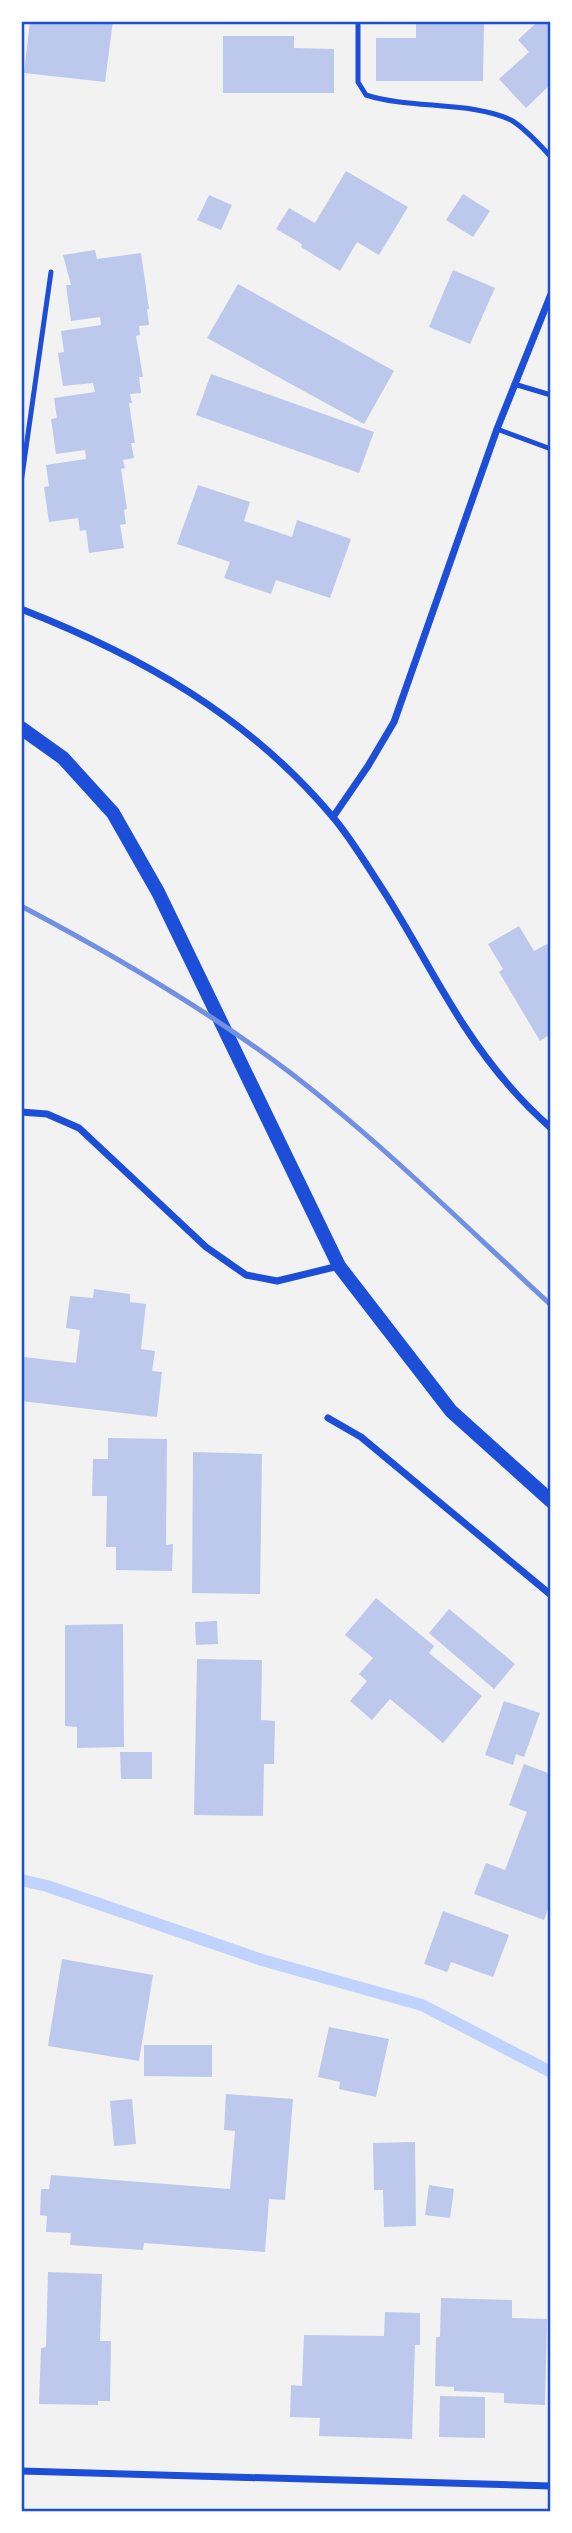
<svg xmlns="http://www.w3.org/2000/svg" width="572" height="2533" font-family="'Alegreya Sans',sans-serif">
  <style>
    .lines { fill: none; stroke-linecap: round; stroke-linejoin: round }
    .stream { stroke: #bfd3fe; stroke-width: 12 }
    .building { fill: #bdc9ec }
    .service { stroke: #1d4ed8; stroke-width: 5 }
    .minor { stroke: #1d4ed8; stroke-width: 7 }
    .secondary { stroke: #1d4ed8; stroke-width: 14 }
    .rail { stroke: #7290e2; stroke-width: 5 }
    .neatline { fill: none; stroke: #1d4ed8; stroke-width: 2.5 }
  </style>
  <rect width="100%" height="100%" fill="#f2f2f2"/>
  <g class="lines">
    <path class="stream" d="M21,1880L47,1886L262,1960L422,2005L551,2072"/>
  </g>
  <path class="building" d="M30,21H113L105,82L24,73Z
    M538,21H551V84L526,108L499,79L529,52L518,40Z
    M416,24H484L483,81H376V38H416Z
    M223,36H294V48L334,49V93H223Z
    M346,171L408,207L379,255L357,242L340,271L301,247L302,244L276,229L289,208L315,223Z
    M463,194L490,211L473,237L446,220Z
    M209,195L232,205L221,230L197,220Z
    M95,250L97,259L141,253L149,309H147L149,325L139,326L140,335L136,336L143,377H139L141,393L130,394L132,403H129L135,443H131L134,458L123,460L125,468L121,469L127,509L124,510L126,524L120,525L124,548L89,553L86,530L80,531L78,518L49,522L44,487L49,486L46,465L86,459L85,450L56,454L51,419L57,418L54,398L95,392L93,383L63,386L58,353L64,352L61,331L101,325L100,317L71,321L66,285H71L63,255Z
    M453,270L495,288L470,344L429,327Z
    M238,284L394,371L364,424L207,338Z
    M211,374L374,432L359,473L196,415Z
    M198,485L250,502L244,521L292,537L297,520L351,539L330,598L276,580L271,594L224,578L230,562L177,544Z
    M519,926L534,951L547,944L551,950V1034L540,1041L499,972L503,969L488,944Z
    M94,1289L130,1294V1302L146,1304L141,1349L155,1351L152,1371L162,1372L157,1417L21,1401L24,1357L76,1363L80,1330L66,1328L70,1296L93,1298Z
    M108,1438L167,1439L166,1545L173,1544L172,1571L116,1570V1547H106L107,1496H92L93,1459H108Z
    M193,1452L262,1454L260,1594L192,1593Z
    M376,1598L434,1646L429,1653L482,1696L443,1743L390,1699L372,1720L350,1701L367,1681L359,1674L373,1658L345,1635Z
    M449,1609L515,1664L494,1689L429,1633Z
    M217,1621L218,1644L196,1645L195,1622Z
    M123,1624L124,1747L77,1748V1727L65,1726V1625Z
    M197,1659L262,1660L261,1720L275,1721L274,1764H264L263,1816L194,1815Z
    M504,1701L540,1713L524,1757L516,1754L513,1765L485,1755Z
    M120,1752H152V1779H121Z
    M524,1764L551,1774V1901L544,1920L474,1894L486,1863L505,1870L527,1812L509,1805Z
    M443,1911L509,1935L493,1977L451,1962L447,1972L424,1964Z
    M62,1959L153,1975L139,2061L48,2046Z
    M329,2027L389,2039L376,2097L339,2089L340,2082L318,2077Z
    M144,2045H212V2077L144,2076Z
    M226,2094L293,2099L285,2200L269,2199L265,2252L144,2243L143,2250L70,2245L71,2233L46,2232L47,2216L40,2215L41,2189H49L51,2175L230,2189L235,2131L224,2130Z
    M132,2099L136,2144L114,2146L110,2101Z
    M415,2142L416,2226L384,2227L383,2190H374L373,2143Z
    M429,2185L454,2189L450,2218L425,2215Z
    M48,2272L102,2274L100,2341H111L110,2401H98V2405L39,2404L41,2348L46,2347Z
    M441,2298L512,2300V2318L547,2319L545,2405L504,2403V2393L454,2391V2387L435,2386L436,2337H440Z
    M385,2312L420,2313V2345H415L412,2439L319,2436L320,2418L290,2417L291,2385L302,2386L304,2335L384,2336Z
    M440,2396L485,2397V2438L439,2437Z"/>
  <g class="lines">
    <path class="service" d="M358,21V82L366,95C409,109 472,101 511,120C525,128 540,145 551,157
      M514,384L551,395
      M497,429L551,449
      M21,483L51,272"/>
    <path class="minor" d="M21,609C141,656 248,716 332,816C351,838 367,866 383,890C412,935 436,983 465,1027C489,1064 518,1099 551,1128
      M333,817L368,766L394,722L497,429L551,294
      M21,1112L47,1114L79,1128L206,1247L246,1275L277,1281L339,1266
      M328,1418L361,1437L551,1595
      M21,2471L551,2486"/>
    <path class="secondary" d="M21,728L63,758L113,813L158,892L339,1266L451,1411L551,1501"/>
    <path class="rail" d="M21,906C114,955 204,1008 288,1071C381,1142 465,1226 551,1305"/>
  </g>
  <rect width="572" height="2533" fill="none" stroke="#ffffff" stroke-width="46"/>
  <rect x="23" y="23" width="526" height="2487" class="neatline"/>
</svg>
